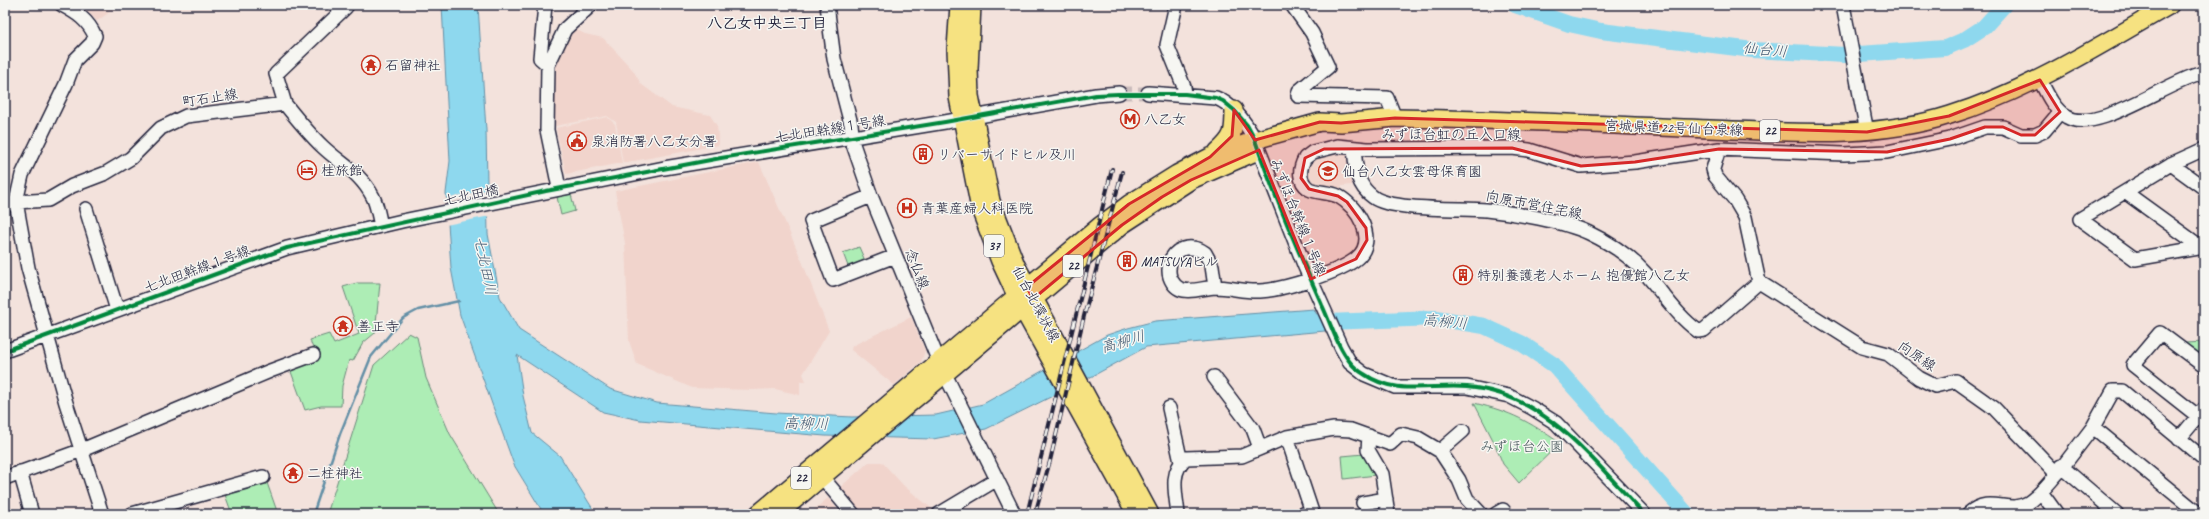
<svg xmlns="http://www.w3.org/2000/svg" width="2209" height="519" font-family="Caveat,'Klee One',sans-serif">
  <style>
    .built { fill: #f1d4cc }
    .green { fill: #adedb5; stroke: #688878 }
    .water { fill: #8ed8ee; stroke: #638fa6 }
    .pier { fill: #f3e2dc }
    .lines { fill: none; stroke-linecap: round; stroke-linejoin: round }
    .stream { stroke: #638fa6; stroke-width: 2.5 }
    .river { stroke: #8ed8ee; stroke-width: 16 }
    .minor-tunnel { stroke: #c9bcbc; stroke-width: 13; stroke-dasharray: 13 6; stroke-linecap: butt }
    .minor-casing { stroke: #22223b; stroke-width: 16 }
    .major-casing { stroke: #22223b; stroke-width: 20 }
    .minor { stroke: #f6f6f2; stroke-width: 13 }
    .major { stroke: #f6e281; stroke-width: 17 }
    .rail-casing { stroke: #22223b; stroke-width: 4 }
    .rail { stroke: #f6f6f2; stroke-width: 2.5; stroke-dasharray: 8; stroke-linecap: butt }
    .cycleway-casing { stroke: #f6f6f2; stroke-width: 6 }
    .cycleway { stroke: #00873e; stroke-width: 4 }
    .marked { fill: #d62828; fill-opacity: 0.2; stroke: #d62828; stroke-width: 3; stroke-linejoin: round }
    .labels { text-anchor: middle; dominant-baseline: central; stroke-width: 3; stroke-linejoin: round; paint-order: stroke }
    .shield { fill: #f6f6f2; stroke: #626272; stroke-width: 1 }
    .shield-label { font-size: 13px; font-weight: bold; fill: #22223b }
    .poi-label { font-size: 14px; fill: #22223b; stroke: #f6f6f2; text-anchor: start }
    .street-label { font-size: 14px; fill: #22223b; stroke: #f6f6f2 }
    .park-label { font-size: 14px; fill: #45555a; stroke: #f6f6f2 }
    .neighbourhood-label { font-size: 15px; font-weight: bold; fill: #22223b; stroke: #f6f6f2 }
    .water-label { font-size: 15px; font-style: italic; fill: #425971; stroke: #f6f6f2 }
  </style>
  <rect width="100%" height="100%" fill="#f3e2dc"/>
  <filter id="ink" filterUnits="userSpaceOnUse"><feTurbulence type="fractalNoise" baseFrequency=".025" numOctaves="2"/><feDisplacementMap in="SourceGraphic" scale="8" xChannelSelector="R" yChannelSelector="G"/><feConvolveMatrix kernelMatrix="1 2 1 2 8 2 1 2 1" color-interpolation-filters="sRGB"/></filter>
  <g filter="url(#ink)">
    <path class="built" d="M76,5H120L97,21L88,12Z
      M571,27L585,34L603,38L633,70L641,84L672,107L710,115L717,126L719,145L623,163L616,122L607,116L555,126L551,89L556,61Z
      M607,117L615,124L622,163L566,174L556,128Z
      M1333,152H1343L1349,156L1352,185L1342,186L1340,193L1316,187L1308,180L1306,167L1314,157Z
      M759,162L802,261L829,331L803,374L806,381L800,382V395L775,389L753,390L692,388L637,364L629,341L625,243L615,191Z
      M911,317L925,351L921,362L894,385L851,350L852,346Z
      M869,462H882L904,486L936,512L933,514H857L837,490Z
      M828,498L841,514H809Z"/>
    <path class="green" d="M571,194L575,211L561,215L557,197Z
      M859,247L866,263L849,269L843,253Z
      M357,283H380L375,333L363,343L353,361L349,360L342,386L341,406H321L305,410L290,369L316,357L310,340L329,334L334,344L359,334L343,287Z
      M409,333L417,337L426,378L450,434L499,514H327L374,365Z
      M2204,342V358L2185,343Z
      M1474,403C1512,412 1528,421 1560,443L1519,483L1503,464L1493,440Z
      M1364,454L1376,475L1344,479L1342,456Z
      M266,480L278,514H232L224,492Z"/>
    <path class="water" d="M442,5H478L486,130L488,234L500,297L519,330L610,389L657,403L776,413L852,417L936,415L983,404L1107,335L1128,328L1155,321L1314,309L1325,331L1146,347L1089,378L986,429L933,439L825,436L640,420L603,412L517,355L523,396L532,433L560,456L596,514H544L514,465L460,315L451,268L446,193L450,161Z"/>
    <path class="pier" d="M490,189V216L446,225L445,199Z"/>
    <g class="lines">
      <path class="stream" d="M313,514L340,434L371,357L403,318L418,310L459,301"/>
      <path class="river" d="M1515,5L1569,24L1601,31L1753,50L1845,55L1945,48L1964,40L1984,27L2004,5
        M1299,323L1436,318L1484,326L1521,343L1554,365L1687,514"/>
      <path class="minor-tunnel" d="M1119,93H1148"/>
      <g class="minor-casing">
        <path id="minor" d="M62,5C77,13 88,20 95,36L92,43L75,60L66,84L22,175L16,202L28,268L66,403L102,514
          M545,5L540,58L548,65
          M827,5L834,59L851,124L853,144L871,196L939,362L1014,514
          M1176,5L1167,45L1184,87L1185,94
          M1292,5L1312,33L1328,67L1299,91L1298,96L1387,98L1395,118
          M1843,5L1867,132
          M2040,80C2046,92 2054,110 2067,117C2098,135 2168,80 2204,73
          M1148,93L1216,98C1234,105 1246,123 1255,140L1305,267L1341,347L1350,363L1364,374L1395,387H1467L1509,396L1532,408L1556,423L1644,514
          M285,104L276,74L346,7L345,5
          M1354,148C1356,168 1356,185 1373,197C1392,211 1460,208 1486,210C1515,213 1564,221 1589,233C1610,243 1630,256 1645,273C1662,292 1677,316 1698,331L1704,330L1759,282
          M1719,149L1713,169L1715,176L1735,200L1745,217L1759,282L1862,347L1888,354L1919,378L1935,386L1956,381L1994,408L2057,474C2048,484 2039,496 2028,503C2007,515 1991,494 1968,514
          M2204,149L2171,164L2080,219L2135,259L2204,247
          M2171,164L2204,188
          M559,188L547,130L548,65L565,29L591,5
          M2125,192L2201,247
          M871,196L811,221L833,280L895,256
          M5,205L16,202L48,200L72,186L106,173L131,158L161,128L186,116L285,104C297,119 309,134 323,147C342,165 360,172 373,197C377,205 379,217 381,226
          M86,209L117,310
          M1215,287L1212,266L1205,253C1194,245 1178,246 1171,259C1169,265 1168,271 1170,277C1178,299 1199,288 1215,287C1230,287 1245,292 1260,291C1282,290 1341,272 1357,258C1378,240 1358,207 1338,196C1329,192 1318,193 1309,189C1298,181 1299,169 1305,158L1313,152L1337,146L1367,149L1512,148L1529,150L1581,166L1635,162L1719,149L1844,154L1887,152L1950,139L1985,127H2003L2021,135H2035L2044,131L2060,112
          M5,351L287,248L402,221L664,168L945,122L1096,95L1119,93
          M2204,366L2160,333L2133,365L2204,421
          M1214,377L1253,429L1260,448
          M1169,408L1181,462
          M2093,427L2199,514
          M1369,436L1368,450L1382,474L1388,514
          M1287,437L1312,512L1303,514
          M2179,439L2204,409
          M1440,451L1463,431
          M2061,466L2117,514
          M20,472L32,514
          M2057,474L2093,427L2113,391H2122L2204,459
          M822,477L853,514
          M5,478L82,450L270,371L313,355
          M2041,492L2057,514
          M1363,503L1386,499
          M132,514L263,477
          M939,514L996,480
          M1178,514C1176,494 1169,472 1186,458L1242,456L1287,437L1334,429L1351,430L1390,444L1401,434L1418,438L1440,451L1459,480L1467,499L1481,514
          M1496,514L1503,510L1506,514"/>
      </g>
      <g class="major-casing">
        <path id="major" d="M959,5L956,49L958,97L980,209L1000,261L1022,308L1136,514
          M972,5L969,69L970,96L991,201L1016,265L1150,514
          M1217,152C1234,137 1234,132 1234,110
          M758,514L1101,225L1129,204L1177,174L1210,157L1255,140L1320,122L1341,123L1395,118C1500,119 1605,125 1710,129C1791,132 1872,140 1950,115C2030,90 2098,46 2170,5
          M778,514L1122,225L1191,180L1253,153"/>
      </g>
      <use href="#minor" class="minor"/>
      <use href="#major" class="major"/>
      <g class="rail-casing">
        <path id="rail" d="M1027,514L1112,169
          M1035,514L1050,461L1084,316L1122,172"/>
      </g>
      <use href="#rail" class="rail"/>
      <g class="cycleway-casing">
        <path id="cycleway" d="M5,351L287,248L546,191L721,158L945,122L1096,95L1118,94H1185L1216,98L1223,101L1234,110L1247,125L1255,140C1274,196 1298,251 1322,305C1331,324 1337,346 1350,362C1353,366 1359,371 1364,374C1395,396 1431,384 1467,387C1545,393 1594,462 1644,514"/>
      </g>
      <use href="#cycleway" class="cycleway"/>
    </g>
  </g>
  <path class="marked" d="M2040,80L2060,112L2035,135H2021L2003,127H1985L1950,139L1887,152L1719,149L1635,162L1581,166L1512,148L1324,149L1305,158L1301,178L1309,189L1338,196L1347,202L1366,228L1367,240L1356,259L1311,279L1259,150L1191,180L1162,197L1122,225L1033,299L1027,287L1129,204L1210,157L1232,136L1234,110L1255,140L1320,122L1341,123L1395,118L1867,132L1949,116Z"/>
  <defs>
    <g id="temple-ring" transform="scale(1)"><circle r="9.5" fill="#f6f6f2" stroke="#c8321e" stroke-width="1.5"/><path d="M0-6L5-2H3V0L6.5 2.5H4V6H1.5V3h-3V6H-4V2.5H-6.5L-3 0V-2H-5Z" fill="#c8321e"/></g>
    <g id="metro-ring" transform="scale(1)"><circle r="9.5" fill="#f6f6f2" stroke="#c8321e" stroke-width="1.5"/><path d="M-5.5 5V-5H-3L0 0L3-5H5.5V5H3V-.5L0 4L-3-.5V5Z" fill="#c8321e"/></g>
    <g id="civic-ring" transform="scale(1)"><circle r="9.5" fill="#f6f6f2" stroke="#c8321e" stroke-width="1.5"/><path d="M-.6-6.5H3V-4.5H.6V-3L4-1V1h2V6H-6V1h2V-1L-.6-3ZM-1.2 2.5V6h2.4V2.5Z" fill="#c8321e"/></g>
    <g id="building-ring" transform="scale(1)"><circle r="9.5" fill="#f6f6f2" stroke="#c8321e" stroke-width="1.5"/><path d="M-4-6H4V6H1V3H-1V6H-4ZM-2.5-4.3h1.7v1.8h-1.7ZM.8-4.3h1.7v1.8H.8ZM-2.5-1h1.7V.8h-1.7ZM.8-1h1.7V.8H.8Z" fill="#c8321e"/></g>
    <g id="hotel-ring" transform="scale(1)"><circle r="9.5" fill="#f6f6f2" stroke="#c8321e" stroke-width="1.5"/><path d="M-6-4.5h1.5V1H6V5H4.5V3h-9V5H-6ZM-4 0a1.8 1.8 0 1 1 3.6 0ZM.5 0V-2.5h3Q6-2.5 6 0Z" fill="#c8321e"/></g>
    <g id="school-ring" transform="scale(1)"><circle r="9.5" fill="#f6f6f2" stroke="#c8321e" stroke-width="1.5"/><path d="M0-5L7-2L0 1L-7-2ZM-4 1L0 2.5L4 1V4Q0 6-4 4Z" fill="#c8321e"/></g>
    <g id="hospital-ring" transform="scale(1)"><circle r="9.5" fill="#f6f6f2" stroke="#c8321e" stroke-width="1.5"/><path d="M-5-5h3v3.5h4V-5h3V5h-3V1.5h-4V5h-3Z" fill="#c8321e"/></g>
  </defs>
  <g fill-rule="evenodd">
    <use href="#temple-ring" x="371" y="65"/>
    <use href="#metro-ring" x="1130" y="119"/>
    <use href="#civic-ring" x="577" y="141"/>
    <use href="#building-ring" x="923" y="154"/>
    <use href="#hotel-ring" x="307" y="170"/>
    <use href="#school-ring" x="1328" y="171"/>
    <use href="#hospital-ring" x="907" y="208"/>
    <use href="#building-ring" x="1127" y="261"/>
    <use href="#building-ring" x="1463" y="275"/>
    <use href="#temple-ring" x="343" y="326"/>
    <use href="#temple-ring" x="293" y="473"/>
  </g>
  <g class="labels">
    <g class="shield">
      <rect x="1760" y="120" width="20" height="22" rx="3"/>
      <rect x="984" y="235" width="20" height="22" rx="3"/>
      <rect x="1063" y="255" width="20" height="22" rx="3"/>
      <rect x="791" y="467" width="20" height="22" rx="3"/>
    </g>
    <g class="shield-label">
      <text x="1770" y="131">22</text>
      <text x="994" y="246">37</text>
      <text x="1073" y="266">22</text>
      <text x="801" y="478">22</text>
    </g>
    <g class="poi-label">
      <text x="385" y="65">石留神社</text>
      <text x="1144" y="119">八乙女</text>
      <text x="591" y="141">泉消防署八乙女分署</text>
      <text x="937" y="154">リバーサイドヒル及川</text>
      <text x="321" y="170">桂旅館</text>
      <text x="1342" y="171">仙台八乙女雲母保育園</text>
      <text x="921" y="208">青葉産婦人科医院</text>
      <text x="1141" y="261">MATSUYAビル</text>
      <text x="1477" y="275">特別養護老人ホーム 抱優館八乙女</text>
      <text x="357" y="326">善正寺</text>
      <text x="307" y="473">二柱神社</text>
    </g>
    <g class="street-label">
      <text transform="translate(210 98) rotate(-9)">町石止線</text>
      <text transform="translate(1674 128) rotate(2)">宮城県道22号仙台泉線</text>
      <text transform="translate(830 129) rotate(-9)">七北田幹線１号線</text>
      <text x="1451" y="134">みずほ台虹の丘入口線</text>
      <text transform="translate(471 195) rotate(-12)">七北田橋</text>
      <text transform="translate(1534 205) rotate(11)">向原市営住宅線</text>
      <text transform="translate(1298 217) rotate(68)">みずほ台幹線１号線</text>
      <text transform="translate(197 269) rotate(-20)">七北田幹線１号線</text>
      <text transform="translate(917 269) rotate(68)">念仏線</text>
      <text transform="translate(1036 304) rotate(62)">仙台北環状線</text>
      <text transform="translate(1917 356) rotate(34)">向原線</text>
    </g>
    <g class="park-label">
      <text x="1522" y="446">みずほ台公園</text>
    </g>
    <g class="neighbourhood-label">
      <text x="767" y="23">八乙女中央三丁目</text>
    </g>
    <g class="water-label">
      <text transform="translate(1765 50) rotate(5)">仙台川</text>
      <text transform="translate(485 266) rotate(78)">七北田川</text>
      <text transform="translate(1445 322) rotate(5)">高柳川</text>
      <text transform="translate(1123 342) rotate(-16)">高柳川</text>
      <text transform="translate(806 424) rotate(1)">高柳川</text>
    </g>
  </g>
  <rect width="2209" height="519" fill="none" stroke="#f6f6f2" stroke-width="20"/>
  <rect x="10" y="10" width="2189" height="499" fill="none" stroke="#22223b" stroke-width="1.5" filter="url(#ink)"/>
</svg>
